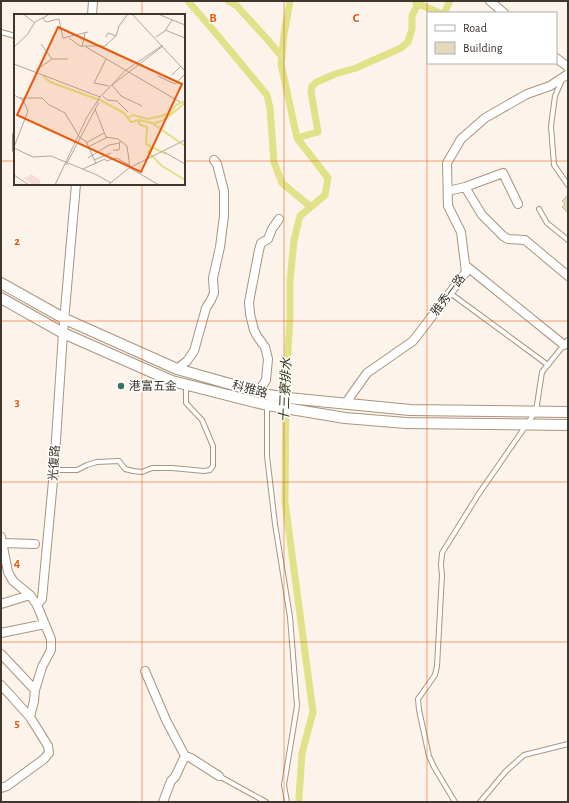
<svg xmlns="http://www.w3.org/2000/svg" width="569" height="803" font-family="'Alegreya Sans','Noto Sans TC',sans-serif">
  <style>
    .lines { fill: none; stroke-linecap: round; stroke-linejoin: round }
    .canal { stroke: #e1e187; stroke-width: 7 }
    .building { fill: #e5d9bd; stroke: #c5b99e }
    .service-casing { stroke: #aa947f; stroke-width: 6 }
    .minor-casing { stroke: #aa947f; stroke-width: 10 }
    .tertiary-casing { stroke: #aa947f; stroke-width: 12 }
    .service { stroke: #fff; stroke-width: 4 }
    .minor { stroke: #fff; stroke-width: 8 }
    .tertiary { stroke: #fff; stroke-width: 10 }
    .grid { fill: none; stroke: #e8590c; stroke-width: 1; stroke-opacity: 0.55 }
    .poi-dot { fill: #367563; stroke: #fff; stroke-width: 1.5 }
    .labels { text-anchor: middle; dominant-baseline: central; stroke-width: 3; stroke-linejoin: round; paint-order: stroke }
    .street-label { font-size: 12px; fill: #3f362d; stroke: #fff }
    .poi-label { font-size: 12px; fill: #3f362d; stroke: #fff; text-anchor: start }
    .water-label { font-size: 13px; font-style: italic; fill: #36360f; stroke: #fff }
    .inset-river { fill: none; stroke: #e1e187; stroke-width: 2 }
    .inset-road { fill: none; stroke: #b0a79e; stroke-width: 1 }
    .view { fill: #e8590c; fill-opacity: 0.15; stroke: #e8590c; stroke-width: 2 }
    .inset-edge { fill: none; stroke: #3f362d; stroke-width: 2 }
    .grid-label { font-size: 13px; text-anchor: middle; font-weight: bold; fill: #e8590c; stroke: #fff; stroke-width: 3; stroke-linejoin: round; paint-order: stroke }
  </style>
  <rect width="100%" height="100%" fill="#fcf3ea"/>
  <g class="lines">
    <path class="canal" d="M188,1L219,37L267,95L270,108L274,162L282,183L311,207
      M228,1L236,5L267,39L282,57
      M290,1L284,34L281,64L297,138L328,178L325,195L300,216L294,240L290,281V316L286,384L285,502L313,712L302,753L299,798V802
      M417,6L421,5L440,13
      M444,13L450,1
      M297,138L318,132L311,92L312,86L317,82L335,74L356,68L401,48L408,42L412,29V16L417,6L415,1"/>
  </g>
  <path class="building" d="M568,195V210L567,212L562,207L565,204L562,201Z"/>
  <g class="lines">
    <g class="service-casing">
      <path id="service" d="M1,32L15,36
        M562,80L555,96L551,126L554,165L568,185
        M15,150V135
        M539,209L547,223L568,240
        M450,293L548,365
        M267,405V456L275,524L290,617L297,706L284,785L287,802
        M54,470H77L87,465L97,462L119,461L125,469L133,471L142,472L152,468H172L204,471L210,470L213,466V446L202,420L186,403V385
        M219,776L266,802
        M455,802L434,767L429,756L419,710L418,699L435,675L437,666L442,575L441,565L442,553L478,495L536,411L542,372L568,340
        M480,802L506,771L524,755L568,744"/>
    </g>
    <g class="minor-casing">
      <path id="minor" d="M490,1L504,13
        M92,15L93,1
        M556,58L568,67
        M465,187L482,215L503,236L508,239L525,240L568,276
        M448,191L465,187L503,173L518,204
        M465,265L564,345
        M177,369L187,361L194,351L206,308L211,300L214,293L213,278L220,247L224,216V191L217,164L214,160
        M259,391L266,380L268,359L265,347L257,336L254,330L250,314L249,302L259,250L261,243L268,239L272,229L279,219
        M345,404L367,373L413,341L466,272L461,232L448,206L447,163L461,139L485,118L527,94L550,86L568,74
        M1,537L8,572L13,581L30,595L37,605L51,639V650L42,667L35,690L34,701L30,717
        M2,543L35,544
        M1,604L30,595
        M37,605L42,599L54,470L63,333L76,184
        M1,633L45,624
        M1,654L35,690
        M145,671L166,720L185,756L191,758L219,776
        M1,685L30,717L48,746L49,753L44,759L7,786L1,788
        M163,802L171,781L175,777L185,756"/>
    </g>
    <g class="tertiary-casing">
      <path id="tertiary" d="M1,283L65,319L177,369L269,395L288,398L410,410L568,412
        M1,298L63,333L172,381L267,405L345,418L406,423L568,425"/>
    </g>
    <use href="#service" class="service"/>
    <use href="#minor" class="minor"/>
    <use href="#tertiary" class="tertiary"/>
  </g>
  <path class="grid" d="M142,1V15M284,1V802M427,1V802M1,161H15M184,161H568M142,184V802M1,321H568M1,482H568M1,642H568"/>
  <circle class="poi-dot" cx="121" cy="386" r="4"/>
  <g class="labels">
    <g class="street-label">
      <text transform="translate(448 295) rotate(-53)">雅秀一路</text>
      <text transform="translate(250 389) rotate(15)">科雅路</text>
      <text transform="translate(54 463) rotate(-86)">光復路</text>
    </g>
    <g class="poi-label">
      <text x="129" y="386">港富五金</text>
    </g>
    <g class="water-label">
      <text transform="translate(286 390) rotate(-88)">十三寮排水</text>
    </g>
  </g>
  <g transform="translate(14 14)">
    <rect width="171" height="171" fill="#fcf3ea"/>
    <path d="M17,160L26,166V171H19L8,163L12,164Z" fill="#f7dbd8"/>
    <path class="inset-river" d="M29,62L36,68L88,87L110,99L117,108L125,106L138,109L171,132M114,104L119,101L134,105L147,102L156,99L162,91L171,87M125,106V110L133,113L132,130L152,140M139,110L150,106L171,89M137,134L134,138L148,152L171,166"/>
    <path class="inset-road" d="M9,0L21,9M118,0L171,57M144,0L171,11M29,4L32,8L45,5L49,24L74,18M151,16L171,24M92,23L94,19L102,22M142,23L151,17L158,6M55,24L66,32H91L102,22L105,12L114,0M27,30L38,45M0,33L13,21L21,8L36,0M68,33L71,19M72,33L166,88M92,45L80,69L95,72M0,50L86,83M22,56L38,45H54M158,61L167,52M144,62L161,70L171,60M98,71L149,32M98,71L107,82L128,92M0,81L9,86L14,97L0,133M89,82L93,86L103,87L114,98M6,84H28L34,90L51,99L66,124L72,127L82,150M81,95L92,123L104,125L113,132L116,154M72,129L90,119M74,133L94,123M0,134L19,143L37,142L83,161L97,169M99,136H105L106,127M150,138L171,150M74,144L95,131L106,129M80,146L97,139M52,151L85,88M116,154L145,171M69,155L91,145L92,147L103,144L115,151M0,161L15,171M41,171L73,103L86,83L112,56L149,31M94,171L115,154L171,126"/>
    <path class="view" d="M44,13L168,70L127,158L3,101Z"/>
    <rect width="171" height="171" class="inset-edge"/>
  </g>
  <g class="grid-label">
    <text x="213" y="22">B</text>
    <text x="356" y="22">C</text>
    <text x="17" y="245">2</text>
    <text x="17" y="406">3</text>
    <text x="17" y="567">4</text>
    <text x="17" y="727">5</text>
  </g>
  <rect width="569" height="803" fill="none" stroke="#3f362d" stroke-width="4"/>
  <rect x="427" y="12" width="130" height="52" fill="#ffffff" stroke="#b2afab"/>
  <rect x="435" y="25" width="20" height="6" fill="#ffffff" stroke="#b2afab"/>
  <text x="463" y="32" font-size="12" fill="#3f362d">Road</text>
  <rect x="435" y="42" width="20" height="12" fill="#e5d9bd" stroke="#b2afab"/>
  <text x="463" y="52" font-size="12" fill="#3f362d">Building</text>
</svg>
